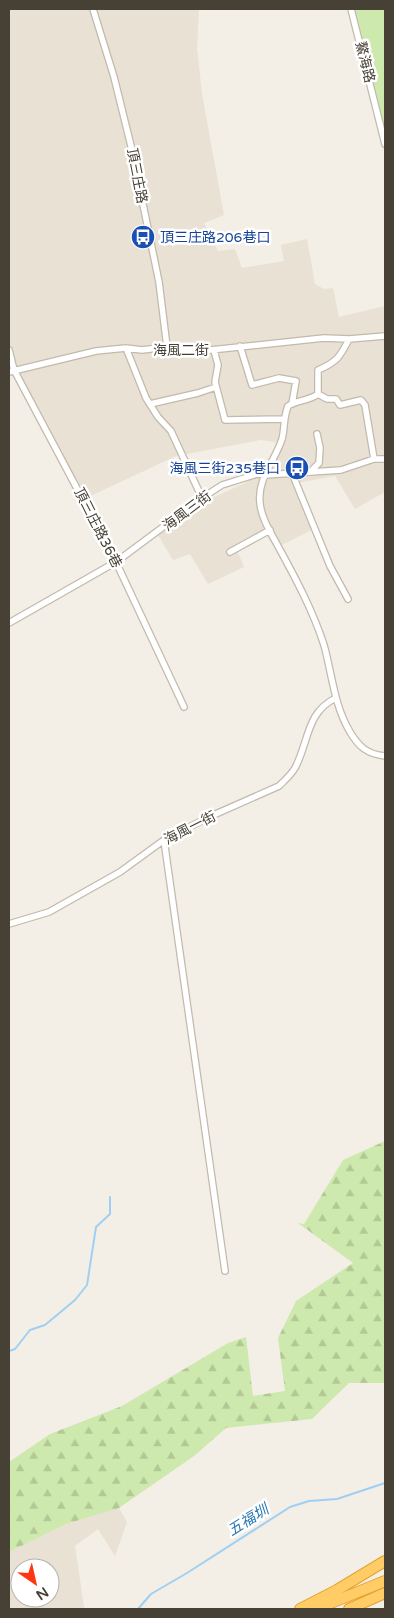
<svg xmlns="http://www.w3.org/2000/svg" width="394" height="1618" font-family="'Varela Round','Noto Sans TC',sans-serif">
  <style>
    .residential { fill: #e8e1d4; fill-rule: evenodd }
    .forest { fill: url(#forest-firs) }
    .green { fill: #cee9ad }
    .lines { fill: none; stroke-linecap: round; stroke-linejoin: round }
    .stream { stroke: #9fd0f3; stroke-width: 2 }
    .minor-casing { stroke: #c2baab; stroke-width: 8 }
    .motorway-casing { stroke: #e3a230; stroke-width: 12 }
    .minor { stroke: #fff; stroke-width: 5.5 }
    .motorway { stroke: #ffcc65; stroke-width: 10 }
    .labels { text-anchor: middle; dominant-baseline: central; stroke-width: 5; stroke-linejoin: round; paint-order: stroke }
    .street-label { font-size: 14px; fill: #464035; stroke: #fff }
    .transit-label { font-size: 14px; fill: #164399; stroke: #fff; text-anchor: start }
    .water-label { font-size: 15px; font-style: italic; fill: #2a7ab6; stroke: #fff }
  </style>
  <defs>
    <pattern id="forest-firs" width="22" height="20" patternUnits="userSpaceOnUse" patternTransform="scale(1.25)"><rect width="22" height="20" fill="#cee9ad"/><path d="M5 1l3.5 6h-7zM16 11l3.5 6h-7z" fill="#b2c995"/></pattern>
  </defs>
  <rect width="100%" height="100%" fill="#f3efe6"/>
  <path class="residential" d="M9,9H199L197,47L202,94L224,215L204,223L218,251L235,249L242,268L284,261L281,245L307,239L315,284L324,289L333,288L339,317L385,306V492L355,509L335,476L297,483L312,530L275,548L266,535L237,550L244,567L208,584L190,554L173,560L158,535L201,503L245,483L269,468L281,443L261,440L176,456L82,500L16,376L9,352Z
    M119,1508L127,1522L115,1556L98,1529L75,1546L84,1607L86,1609H9V1552L66,1524ZM20,1568H50V1598H20Z"/>
  <path class="forest" d="M385,1141V1383H349L312,1419L226,1428L194,1456L119,1508L66,1524L9,1552V1462L50,1434L122,1406L228,1343L246,1337L253,1396L285,1391L278,1338L296,1301L353,1263L298,1223L304,1224L343,1160Z"/>
  <path class="green" d="M354,9H385V134Z"/>
  <g class="lines">
    <path class="stream" d="M9,1351L15,1349L30,1330L45,1325L75,1300L87,1285L96,1227L110,1214V1197
      M138,1609L151,1594L187,1573L290,1507L309,1501L337,1499L385,1483"/>
    <g class="minor-casing">
      <path id="minor" d="M93,9L114,77L131,146L159,282L167,347
        M351,9L385,144
        M349,339C340,357 337,362 318,370V394C309,401 297,400 288,406C283,419 285,428 282,439C275,461 257,479 260,503C261,518 272,535 279,548C296,579 313,611 324,645C332,674 334,705 350,732C359,747 367,754 385,756
        M240,346L252,385L279,378L296,381L292,404
        M126,348L146,398L158,417L171,431L202,498
        M9,350L14,370L116,562L184,707
        M214,350L218,365L215,382L225,420L283,419
        M9,372L96,351L126,348L142,350L167,347L175,351H201L324,338L349,339L385,336
        M318,394L327,399H336L340,405L361,400L365,405L374,459
        M150,404L198,393L216,387
        M310,472L319,463L320,448L317,434
        M292,473L330,566L348,599
        M230,552L270,530
        M9,623L116,562L202,498L222,485L257,474L265,475L341,470L374,459H385
        M164,840L225,1271
        M9,924L49,912L120,872L164,840L209,817L279,786C285,780 291,775 295,768C309,742 306,712 336,698"/>
    </g>
    <g class="motorway-casing">
      <path id="motorway" d="M300,1609L337,1590L385,1561
        M316,1609L385,1581
        M349,1609L385,1593"/>
    </g>
    <use href="#minor" class="minor"/>
    <use href="#motorway" class="motorway"/>
  </g>
  <defs>
    <g id="bus-disc" transform="scale(1.25)"><circle r="9.5" fill="#1a4fb4" stroke="#fff"/><path d="M-5-6H5V4H4V6H2V4H-2V6H-4V4H-5ZM-3.5-4V0h7V-4ZM-3.5 1.2v1.5H-2V1.2ZM2 1.2v1.5H3.5V1.2Z" fill="#fff"/></g>
  </defs>
  <g fill-rule="evenodd">
    <use href="#bus-disc" x="143" y="237"/>
    <use href="#bus-disc" x="297" y="468"/>
  </g>
  <g class="labels">
    <g class="street-label">
      <text transform="translate(365 62) rotate(76)">鰲海路</text>
      <text transform="translate(137 176) rotate(79)">頂三庄路</text>
      <text x="181" y="350">海風二街</text>
      <text transform="translate(187 511) rotate(-37)">海風三街</text>
      <text transform="translate(98 528) rotate(63)">頂三庄路36巷</text>
      <text transform="translate(190 828) rotate(-27)">海風一街</text>
    </g>
    <g class="transit-label">
      <text x="160" y="237">頂三庄路206巷口</text>
      <text x="280" y="468" text-anchor="end">海風三街235巷口</text>
    </g>
    <g class="water-label">
      <text transform="translate(248 1520) rotate(-32)">五福圳</text>
    </g>
  </g>
  <rect width="394" height="1618" fill="none" stroke="#464035" stroke-width="20"/>
  <g transform="translate(35 1583) rotate(146)"><circle r="24" fill="#ffffff" stroke="#b5b3ae"/>
  <path d="M0-4L9 19L0 12L-9 19Z" fill="#ff3611"/>
  <text y="-8" font-size="14" font-weight="bold" text-anchor="middle" fill="#464035">N</text>
  </g>
</svg>
